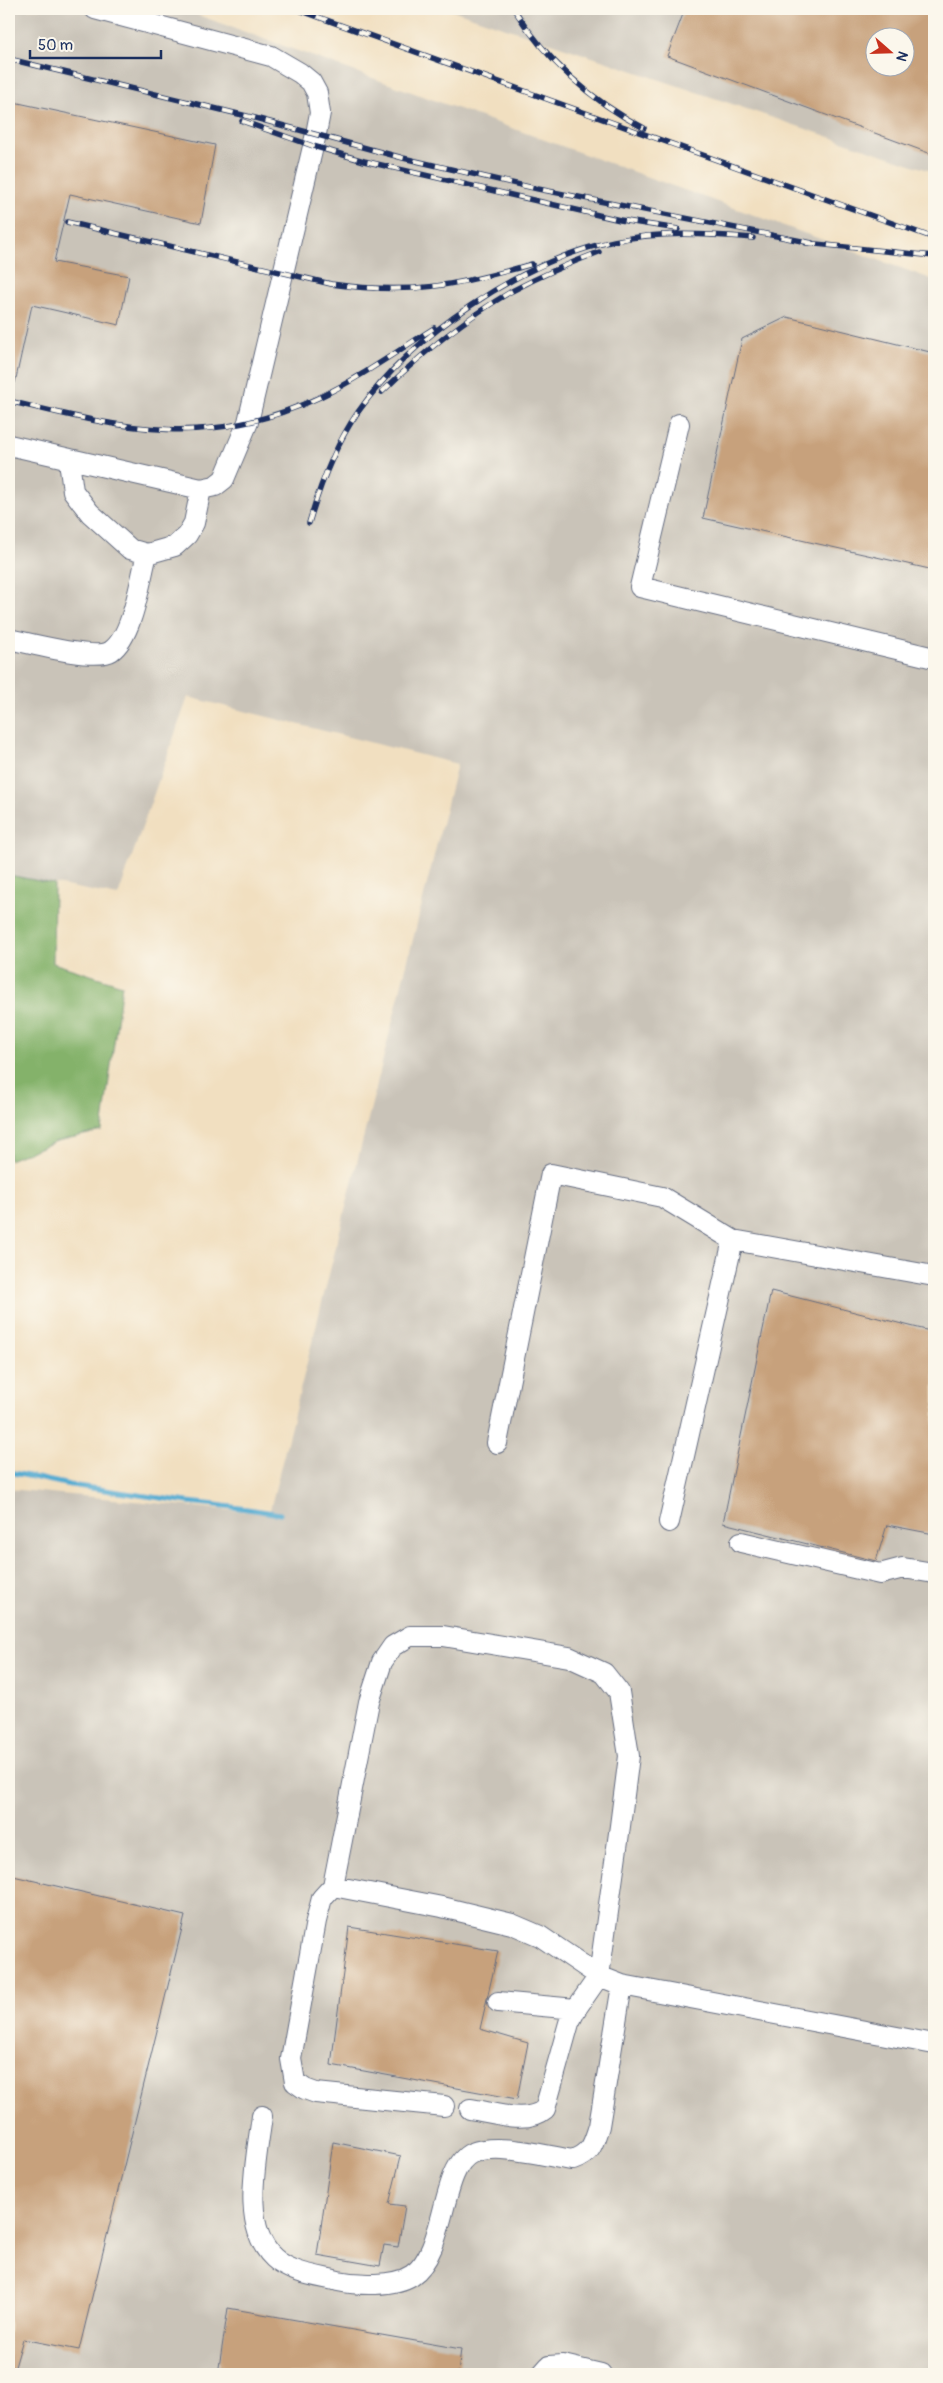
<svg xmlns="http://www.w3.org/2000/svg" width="943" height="2383" font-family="Pangolin,sans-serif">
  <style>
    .industrial { fill: #c9c3b8; fill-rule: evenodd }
    .forest { fill: #84b26b; stroke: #507064 }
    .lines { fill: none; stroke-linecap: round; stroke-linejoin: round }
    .stream { stroke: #55abd1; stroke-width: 5 }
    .building { fill: #c7a17c; fill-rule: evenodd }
    .minor-casing { stroke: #666d80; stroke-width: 22 }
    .minor { stroke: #fff; stroke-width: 20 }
    .rail-casing { stroke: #1b2f5e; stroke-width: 5.5 }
    .rail { stroke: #fbf7ec; stroke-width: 4; stroke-dasharray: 11; stroke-linecap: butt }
  </style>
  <rect width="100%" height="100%" fill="#fbf7ec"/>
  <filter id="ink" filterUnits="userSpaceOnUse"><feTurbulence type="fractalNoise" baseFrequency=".02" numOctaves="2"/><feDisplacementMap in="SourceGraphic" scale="10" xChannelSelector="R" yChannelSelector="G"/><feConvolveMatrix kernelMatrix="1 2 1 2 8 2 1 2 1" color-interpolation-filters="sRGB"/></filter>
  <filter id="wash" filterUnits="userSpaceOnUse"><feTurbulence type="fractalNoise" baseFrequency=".0096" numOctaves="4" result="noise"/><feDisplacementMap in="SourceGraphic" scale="20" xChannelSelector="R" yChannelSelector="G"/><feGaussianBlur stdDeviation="1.12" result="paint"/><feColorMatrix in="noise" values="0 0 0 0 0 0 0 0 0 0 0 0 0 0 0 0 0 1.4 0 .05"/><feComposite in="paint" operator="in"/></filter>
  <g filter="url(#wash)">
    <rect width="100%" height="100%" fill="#f1dfc0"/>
    <path class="industrial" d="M9,9H181L934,280V2374H9V1489L269,1514L457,764L188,697L118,896L9,875Z
      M449,9H934V172ZM876,38H906V68H876Z"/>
    <path class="forest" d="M9,875L54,884L53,963L122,985L102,1131L57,1141L9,1160Z"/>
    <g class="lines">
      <path class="stream" d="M9,1472L70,1485L188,1502C219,1505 249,1509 280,1514"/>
    </g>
    <g id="blocks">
      <path class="building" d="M685,9H934V155L667,56ZM876,38H906V68H876Z
        M9,101L215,145L201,223L70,194L54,262L129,276L119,325L32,305L15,383L9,382Z
        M787,317L934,353V570L703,518L742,339Z
        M771,1291L934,1332V1534L887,1525L876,1561L723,1523Z
        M9,1875L185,1916L79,2350L23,2339L13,2374H9Z
        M349,1927L498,1951L480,2029L528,2043L517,2099L331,2065Z
        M333,2142L401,2156L389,2204L405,2206L398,2247L384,2245L380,2266L317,2255Z
        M228,2308L461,2349L458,2374H218Z"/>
    </g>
  </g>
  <g filter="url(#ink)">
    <use href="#blocks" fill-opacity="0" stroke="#666d80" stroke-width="1"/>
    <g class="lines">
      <g class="minor-casing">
        <path id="minor" d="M95,9L271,56L300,73L311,82L317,93L320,113L316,134L248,422L224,479L215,486L201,489
          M679,424L640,587L934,658
          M9,445L201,489L194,523L187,535L175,546L147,554L130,549L90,513L73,491L69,461
          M9,639C28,643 96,661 111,651C133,636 140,580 147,554
          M497,1443L551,1174L662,1197L733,1240
          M669,1522L733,1240L934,1276
          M741,1542L880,1574L903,1568L934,1573
          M333,1886L369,1702L382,1662L393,1646L410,1636H443L569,1657L604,1673L619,1692L629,1756L620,1826L599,1976L576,2009L569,2023L545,2109C526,2125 493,2112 470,2109
          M498,2002L576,2009
          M444,2106L316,2093L305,2089L295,2082L291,2059L316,1921L322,1898L333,1886L442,1907L512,1924L540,1936L599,1976L622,1985L934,2044
          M262,2116C257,2157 240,2227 274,2258C290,2273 317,2276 338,2281C357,2285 394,2287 412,2275C447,2252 440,2167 472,2153C497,2142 545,2156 573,2160C592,2153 593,2144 599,2126L622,1985
          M542,2374L549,2366L563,2365L601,2374"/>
      </g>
      <use href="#minor" class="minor"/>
      <g class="rail-casing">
        <path id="rail" d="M296,9L934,238
          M514,9C545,59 591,101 644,128
          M9,59L255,118L403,158L538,189L812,243
          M242,121L313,146L364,161L620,220L678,229
          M67,222L331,284C410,295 456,286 532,264
          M806,243L934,256
          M382,392C421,354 466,318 512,291C540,276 570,263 599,252
          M9,401C125,429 206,450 320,397C360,378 397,351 434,328
          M309,523C320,485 335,445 358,412C412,335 521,261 614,241C659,231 708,234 753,238"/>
      </g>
      <use href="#rail" class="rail"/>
    </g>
  </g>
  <rect width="943" height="2383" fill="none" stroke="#fbf7ec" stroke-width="30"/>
  <g transform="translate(890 52) rotate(110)"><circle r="24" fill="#fbf7ec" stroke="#a1a7b3"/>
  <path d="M0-4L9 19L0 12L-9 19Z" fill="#c8321e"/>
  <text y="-8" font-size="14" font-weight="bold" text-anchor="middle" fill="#1b2f5e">N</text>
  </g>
  <path d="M30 50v8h131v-8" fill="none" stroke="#1b2f5e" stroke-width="2.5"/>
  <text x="38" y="50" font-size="15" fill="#1b2f5e" stroke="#fbf7ec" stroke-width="4" paint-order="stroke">50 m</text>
</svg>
